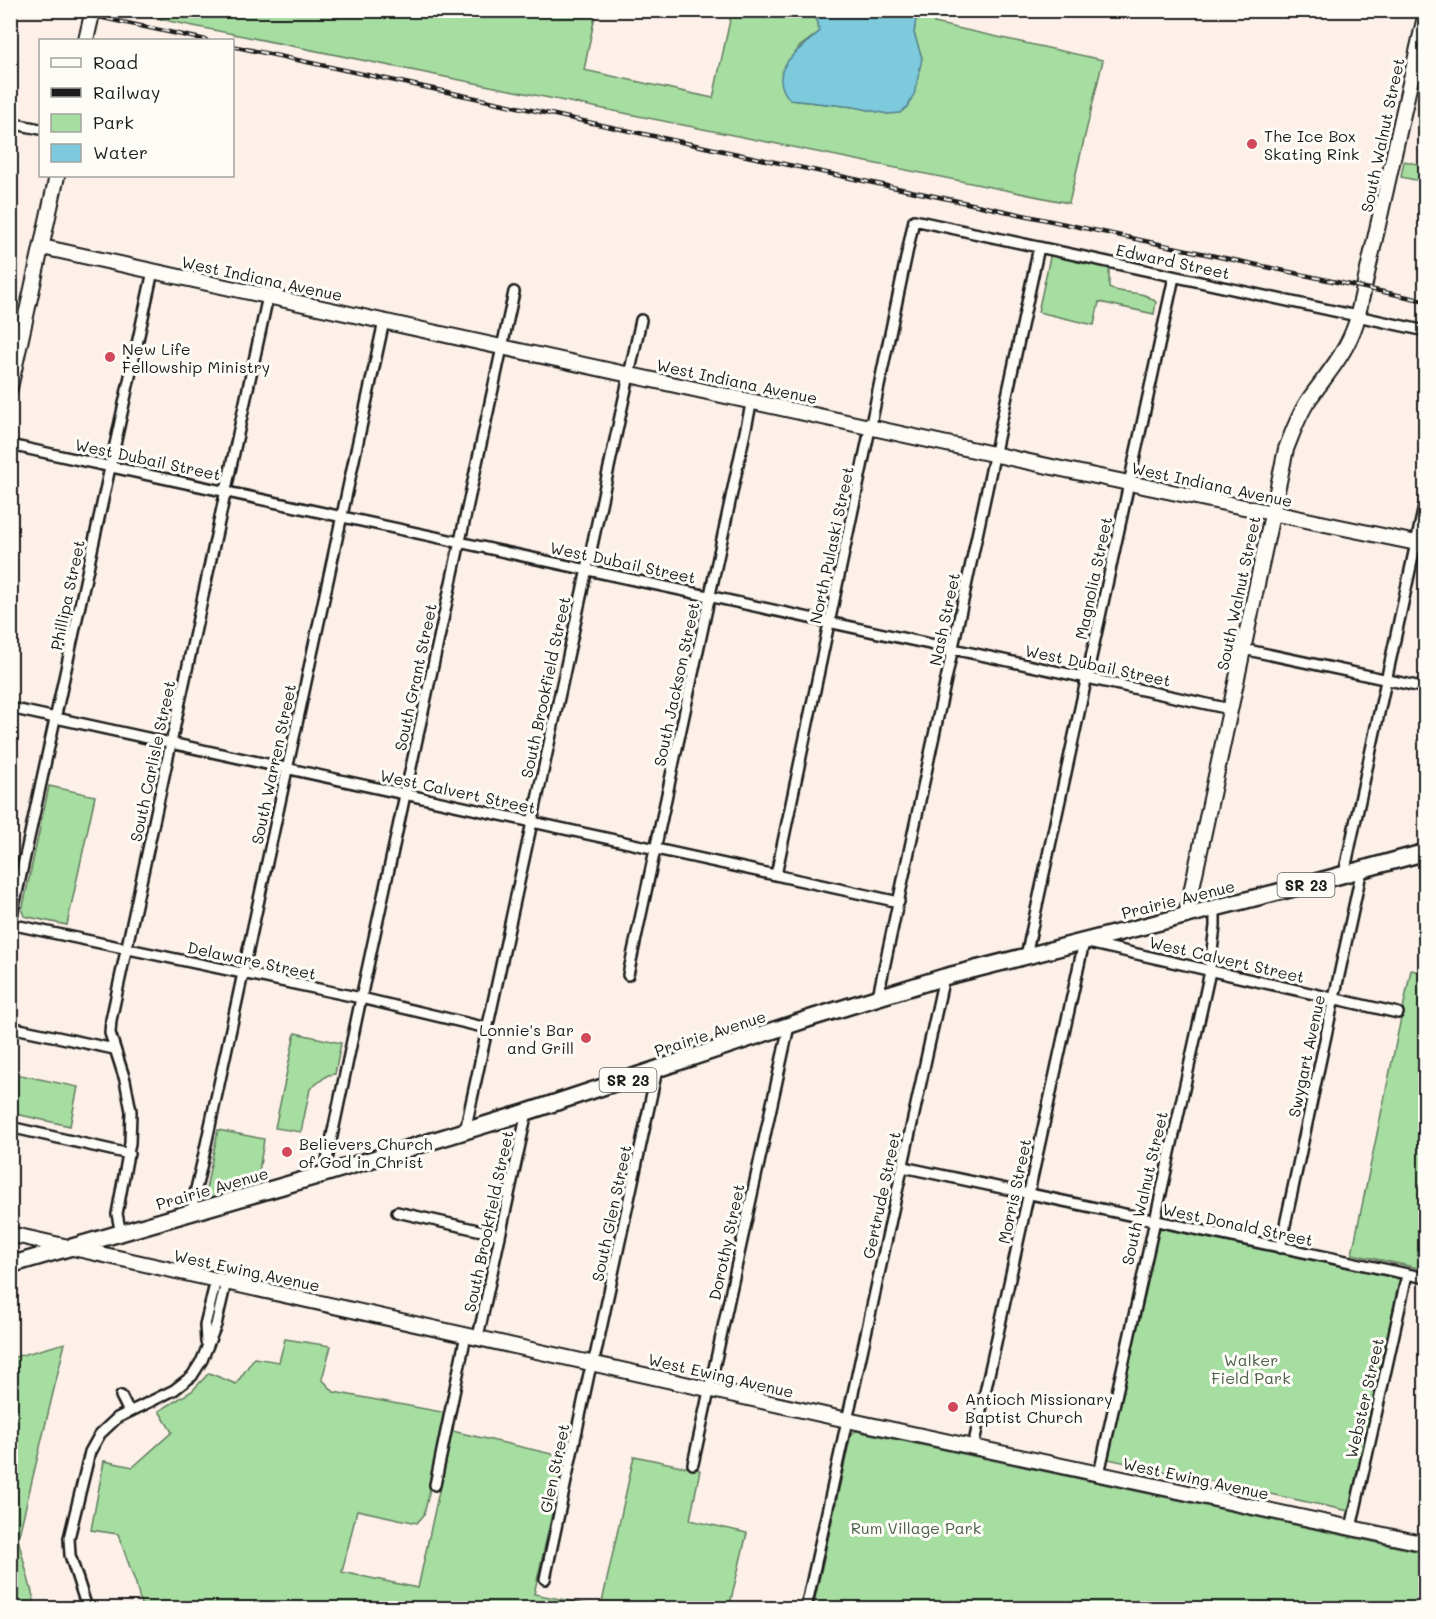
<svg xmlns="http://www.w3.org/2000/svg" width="1436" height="1619" font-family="Mali,sans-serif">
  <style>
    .green { fill: #a6dda1; stroke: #617c5e; stroke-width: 1.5 }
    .water { fill: #7dcadc; stroke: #56848f; stroke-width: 1.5 }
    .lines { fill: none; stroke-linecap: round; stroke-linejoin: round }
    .street-casing { stroke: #1c1c1c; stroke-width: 14 }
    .secondary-casing { stroke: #1c1c1c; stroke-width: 18 }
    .primary-casing { stroke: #1c1c1c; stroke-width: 20 }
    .street { stroke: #fdfcf7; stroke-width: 9 }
    .secondary { stroke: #fdfcf7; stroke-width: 14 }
    .primary { stroke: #fdfcf7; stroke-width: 15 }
    .rail-casing { stroke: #1c1c1c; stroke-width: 4.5 }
    .rail { stroke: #fdfcf7; stroke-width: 2; stroke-dasharray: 7; stroke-linecap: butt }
    .poi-dot { fill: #d1495b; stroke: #fdfcf7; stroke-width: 2 }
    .labels { text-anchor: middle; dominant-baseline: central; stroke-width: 6; stroke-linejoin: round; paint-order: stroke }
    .shield { fill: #fdfcf7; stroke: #605f5e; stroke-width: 1.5 }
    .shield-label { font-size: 15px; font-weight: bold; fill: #1c1c1c }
    .poi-label { font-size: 16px; fill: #1c1c1c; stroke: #fdfcf7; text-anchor: start }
    .street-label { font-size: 16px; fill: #1c1c1c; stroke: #fdfcf7 }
    .park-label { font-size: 16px; fill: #4c604b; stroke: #fdfcf7 }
  </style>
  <rect width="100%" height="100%" fill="#fcf0e8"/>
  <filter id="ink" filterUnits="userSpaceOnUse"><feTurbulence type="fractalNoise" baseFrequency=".0167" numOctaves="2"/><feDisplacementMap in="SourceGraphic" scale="12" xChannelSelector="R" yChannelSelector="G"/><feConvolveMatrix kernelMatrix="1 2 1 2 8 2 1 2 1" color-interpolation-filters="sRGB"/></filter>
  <g filter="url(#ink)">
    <path class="green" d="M119,11H596L584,70L713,98L732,11H811L818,22L819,32L798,48L790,100L854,107L888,114L922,58L914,33L917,11H937L934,23L1103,60L1069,203Z
      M1404,161L1425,166V182L1401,177Z
      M1053,255L1109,267V288C1127,296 1140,288 1156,302L1154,314L1099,302L1094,325L1038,312L1050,257Z
      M49,786L95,796L67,925L24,916L22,911Z
      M1411,970L1425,973L1426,1257L1423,1269L1352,1254Z
      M295,1033L341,1043L335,1074L328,1075L310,1089L301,1132L275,1128Z
      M11,1073L78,1087L70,1126L11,1113Z
      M218,1130L264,1139L257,1185V1187L203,1204Z
      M1159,1228L1400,1279L1349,1511L1108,1459Z
      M285,1339L331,1346L322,1379L334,1392L447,1413L424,1515L417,1523L357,1510L342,1572L418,1588L452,1431L565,1457L534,1594L601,1607L634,1456L700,1470L690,1520L747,1533L729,1608H142L136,1584L118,1534L91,1530L104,1461L133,1467L172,1432L159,1411L192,1391L209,1373L236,1384L254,1358L279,1362Z
      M65,1343L18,1539L36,1608H11V1358Z
      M856,1431L1425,1553V1608H813L851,1434Z"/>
    <path class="water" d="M812,11H917L914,33L922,58L915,92L908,106L900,113L888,114L854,107L790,100C764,69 800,50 819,32L818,22Z"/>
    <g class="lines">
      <g class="street-casing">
        <path id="street" d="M10,123L40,129
          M10,445L1230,709
          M1243,649L1426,688
          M10,708L899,902
          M1344,874L1426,497
          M776,875L914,220L1426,331
          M10,924L361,998L487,1028
          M10,925L153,271
          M1026,956L1174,277
          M628,975L752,400
          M878,996L1039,247
          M10,1027L114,1049
          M10,1127L129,1154
          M465,1131L641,320
          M903,1167L1426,1278
          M324,1174L361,998L514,292
          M194,1212L193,1202L202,1163L384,321
          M397,1212L500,1235
          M121,1234L117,1214L130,1143L131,1111L125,1080L110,1033L111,1020L268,296
          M1280,1248L1362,869
          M478,1337L527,1112
          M206,1342L205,1325L216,1280
          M121,1396L129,1412
          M973,1447L1084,942L1398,1013
          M693,1464L789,1026
          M1099,1474L1209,976L1215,926V909
          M435,1485L466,1335
          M1351,1528L1407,1275
          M545,1579L589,1374L596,1352L657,1070
          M87,1608L70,1555L69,1538L90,1452L100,1434L117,1418L174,1390L192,1376L202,1360L216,1325L226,1282
          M806,1608L944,977"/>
      </g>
      <g class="secondary-casing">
        <path id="secondary" d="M86,40L93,10
          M42,247L1057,468L1426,545
          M10,388L57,176
          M1186,916L1286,449C1293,432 1299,413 1310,398C1328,373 1346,353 1356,323L1426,12
          M10,1234L847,1420L1426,1544"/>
      </g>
      <g class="primary-casing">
        <path id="primary" d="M10,1265L324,1174L527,1112L814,1017L944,977L1290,889L1426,852"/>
      </g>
      <use href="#street" class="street"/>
      <use href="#secondary" class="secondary"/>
      <use href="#primary" class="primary"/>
      <g class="rail-casing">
        <path id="rail" d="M66,10L206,40
          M232,46L1426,301"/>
      </g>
      <use href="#rail" class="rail"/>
    </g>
  </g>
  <g class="poi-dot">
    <circle cx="1252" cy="144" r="6"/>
    <circle cx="110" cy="357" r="6"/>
    <circle cx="586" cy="1038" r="6"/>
    <circle cx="287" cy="1152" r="6"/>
    <circle cx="953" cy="1407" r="6"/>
  </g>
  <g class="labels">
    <g class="shield">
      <rect x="1277.5" y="873" width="57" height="24" rx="4.5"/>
      <rect x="599.5" y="1068" width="57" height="24" rx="4.5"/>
    </g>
    <g class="shield-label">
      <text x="1306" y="885">SR 23</text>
      <text x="628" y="1080">SR 23</text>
    </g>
    <g class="poi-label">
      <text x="1264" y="135">The Ice Box<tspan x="1264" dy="18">Skating Rink</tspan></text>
      <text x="122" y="348">New Life<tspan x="122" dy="18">Fellowship Ministry</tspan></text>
      <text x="574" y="1029" text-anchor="end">Lonnie's Bar<tspan x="574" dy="18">and Grill</tspan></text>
      <text x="299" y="1143">Believers Church<tspan x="299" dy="18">of God in Christ</tspan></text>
      <text x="965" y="1398">Antioch Missionary<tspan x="965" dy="18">Baptist Church</tspan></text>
    </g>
    <g class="street-label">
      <text transform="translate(1382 135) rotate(-78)">South Walnut Street</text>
      <text transform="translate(1173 261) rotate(12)">Edward Street</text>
      <text transform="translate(262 278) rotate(12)">West Indiana Avenue</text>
      <text transform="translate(737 381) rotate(12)">West Indiana Avenue</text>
      <text transform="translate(148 459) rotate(12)">West Dubail Street</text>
      <text transform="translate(1212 484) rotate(12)">West Indiana Avenue</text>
      <text transform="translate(831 545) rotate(-78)">North Pulaski Street</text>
      <text transform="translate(623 562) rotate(12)">West Dubail Street</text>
      <text transform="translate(1093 578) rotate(-78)">Magnolia Street</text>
      <text transform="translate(1238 593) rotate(-78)">South Walnut Street</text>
      <text transform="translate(67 595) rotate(-78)">Phillipa Street</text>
      <text transform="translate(944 619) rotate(-78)">Nash Street</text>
      <text transform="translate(1098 665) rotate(12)">West Dubail Street</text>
      <text transform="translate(415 677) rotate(-78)">South Grant Street</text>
      <text transform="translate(676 684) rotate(-78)">South Jackson Street</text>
      <text transform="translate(545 687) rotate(-78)">South Brookfield Street</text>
      <text transform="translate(152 761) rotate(-78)">South Carlisle Street</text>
      <text transform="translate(273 764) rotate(-78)">South Warren Street</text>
      <text transform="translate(458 791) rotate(12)">West Calvert Street</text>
      <text transform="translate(1178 899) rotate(-14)">Prairie Avenue</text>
      <text transform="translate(1227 959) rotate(13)">West Calvert Street</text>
      <text transform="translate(252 960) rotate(12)">Delaware Street</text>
      <text transform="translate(710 1033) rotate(-18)">Prairie Avenue</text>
      <text transform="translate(1306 1056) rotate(-78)">Swygart Avenue</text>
      <text transform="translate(212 1188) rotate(-16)">Prairie Avenue</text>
      <text transform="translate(1144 1188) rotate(-77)">South Walnut Street</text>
      <text transform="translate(1014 1191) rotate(-78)">Morris Street</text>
      <text transform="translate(881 1195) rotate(-78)">Gertrude Street</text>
      <text transform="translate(611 1213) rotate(-78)">South Glen Street</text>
      <text transform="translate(488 1221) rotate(-78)">South Brookfield Street</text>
      <text transform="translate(1238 1224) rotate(12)">West Donald Street</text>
      <text transform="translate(726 1242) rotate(-78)">Dorothy Street</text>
      <text transform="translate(247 1270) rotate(12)">West Ewing Avenue</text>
      <text transform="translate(721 1375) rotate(13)">West Ewing Avenue</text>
      <text transform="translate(1364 1398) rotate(-77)">Webster Street</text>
      <text transform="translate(554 1468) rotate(-78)">Glen Street</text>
      <text transform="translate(1196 1478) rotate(12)">West Ewing Avenue</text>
    </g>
    <g class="park-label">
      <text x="1251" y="1359">Walker<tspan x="1251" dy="18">Field Park</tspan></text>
      <text x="916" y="1527">Rum Village Park</text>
    </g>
  </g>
  <rect width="1436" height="1619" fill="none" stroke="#fdfcf7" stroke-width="36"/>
  <rect x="18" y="18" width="1400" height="1583" fill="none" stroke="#1c1c1c" stroke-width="2" filter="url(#ink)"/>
  <rect x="39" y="39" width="195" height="138" fill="#fdfcf7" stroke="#a3a29f" stroke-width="1.5"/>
  <rect x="51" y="58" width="30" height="9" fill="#fdfcf7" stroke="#a3a29f" stroke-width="1.5"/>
  <text x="93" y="69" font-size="18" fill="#1c1c1c">Road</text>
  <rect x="51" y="88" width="30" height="9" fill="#1c1c1c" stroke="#a3a29f" stroke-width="1.5"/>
  <text x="93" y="99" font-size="18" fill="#1c1c1c">Railway</text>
  <rect x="51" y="114" width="30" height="18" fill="#a6dda1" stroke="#a3a29f" stroke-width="1.5"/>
  <text x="93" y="129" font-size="18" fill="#1c1c1c">Park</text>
  <rect x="51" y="144" width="30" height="18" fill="#7dcadc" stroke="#a3a29f" stroke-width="1.5"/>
  <text x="93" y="159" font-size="18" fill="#1c1c1c">Water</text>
</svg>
